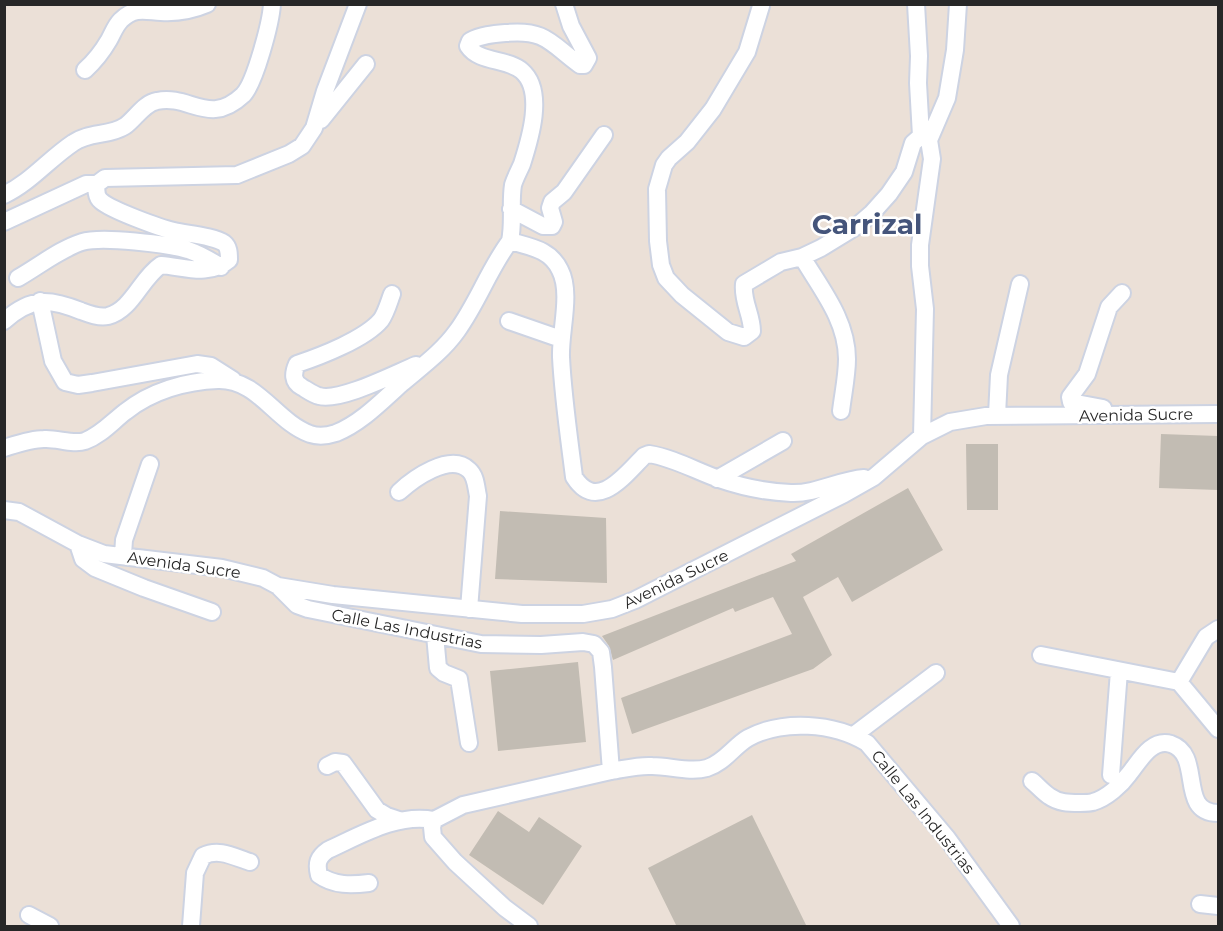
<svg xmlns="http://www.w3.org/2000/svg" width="1223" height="931" font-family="Montserrat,sans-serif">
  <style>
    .building { fill: #c2bcb3 }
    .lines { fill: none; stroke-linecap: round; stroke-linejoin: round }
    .minor-casing { stroke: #cdd3e2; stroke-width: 20 }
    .minor { stroke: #fff; stroke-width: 16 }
    .labels { text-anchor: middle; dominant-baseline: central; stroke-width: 5; stroke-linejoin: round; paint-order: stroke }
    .street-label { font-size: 16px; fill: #272727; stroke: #fff }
    .town-label { font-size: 28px; font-weight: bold; fill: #45557b; stroke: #fff }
  </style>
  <rect width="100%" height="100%" fill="#ebe0d7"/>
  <path class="building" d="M1161,434L1218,436V490L1159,488Z
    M966,444H998V510H967Z
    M908,488L943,550L852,602L838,577L803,597L832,655L813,669L632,734L621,698L792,634L773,597L735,612L733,608L613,660L609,646L602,636L796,561L791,554Z
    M500,511L606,518L607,583L495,579Z
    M578,662L586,742L498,751L490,671Z
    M498,811L529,832L539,817L582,846L543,905L469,855Z
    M752,815L807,927H677L648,868Z"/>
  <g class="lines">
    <g class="minor-casing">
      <path id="minor" d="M916,4L919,56L918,83L921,136
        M761,6L747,52L713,109L687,142L669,158L664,165L657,189L658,241L661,265L666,278L682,295L728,332L744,337L752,331C752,315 742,301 744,284L781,262L802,257L821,248L857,226L872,213L889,194L904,172L913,143L921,136L929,140L932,159L920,245V266L925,309L922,436
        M85,70C95,61 102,52 109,40C113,33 115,26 121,20C135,7 144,11 161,12C176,13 193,10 207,4
        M321,120L366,64
        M929,140L947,98L955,50L958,4
        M4,195C31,182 49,159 73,143C88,132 110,136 125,126C135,119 144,103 157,101C190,94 209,127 243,95C255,83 271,22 272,4
        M511,209L543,226H552L554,222L550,208L552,202L564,192L604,135
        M4,222L86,184H97
        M510,241C514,222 510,204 513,185C515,178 519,171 522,164C530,139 545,91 522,71C507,58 479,63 468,46L470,41C481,35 494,34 506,33C546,29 551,44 580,65H584L588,58L571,26L564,4
        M802,257C821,289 847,320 847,359C847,376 843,394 841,411
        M18,278C39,266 60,249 82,242C102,236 168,244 188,250C200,254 210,260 221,267
        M392,294C389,302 386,313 381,320C365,339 321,356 297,364C293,373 292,382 302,387C307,390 314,395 319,396C340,402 394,374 416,365
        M40,301L53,361L65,382L78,385L92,383L197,364L211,366L233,380
        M4,321C31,297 49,298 81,311C89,314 99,318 108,316C132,310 141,278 161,265C185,267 209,277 229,260C229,253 229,247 224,243C214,236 187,234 174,231C160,228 111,210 101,201C96,197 96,189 97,184L105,178L237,175L289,154L302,146L314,128L325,91L358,4
        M509,321L561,339
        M1103,408L1071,402L1070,397L1087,374L1109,307L1122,293
        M997,415L999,375L1020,284
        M4,448C17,444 31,439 44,439C57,438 73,445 85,441C101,435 112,422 125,412C151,391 186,381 218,380C258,379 275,421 310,434C319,437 327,436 336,433C361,423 382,401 401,384C421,367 442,352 457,331C478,302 489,269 510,241C530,247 550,249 560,270C572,293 560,331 561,357C563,397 569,437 574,477C597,513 625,475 644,456L649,454C674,458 696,471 719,479C742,487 767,492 791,493C816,494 839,480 864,478
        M717,479L783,441
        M399,492C413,479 450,452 469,470C476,476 476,487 478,496L469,609
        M4,510L19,512L78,544L104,554L222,568L263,578L278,586L333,595L522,614H583L612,609L635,600L844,494L874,477L922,436L950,422L986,416L1218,414
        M78,544L83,559L95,568L144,588L212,612
        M123,555L124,540L150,464
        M278,586L297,605L308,609L481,644L541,645L583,642L594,644L601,652L603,667L611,771C624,769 639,765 652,766C670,766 690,773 707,768C724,763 734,746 748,738C783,719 834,723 867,743L947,838L1011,926
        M435,635L438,668L444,673L459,679L469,743
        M1041,655L1179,682L1206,637L1218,629
        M1179,682L1218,729
        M854,735L936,673
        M327,766L335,762L343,763L377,810L387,816L399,820
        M1111,775L1119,671
        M1032,781C1038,786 1043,792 1049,796C1059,803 1068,803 1080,803C1084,803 1090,803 1093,802C1107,798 1121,785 1129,774C1139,762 1151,738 1171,744C1204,755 1177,813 1218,813
        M369,883C352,885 334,886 319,875C316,863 318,857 328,850C361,835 397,813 434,820
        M1200,904L1218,906
        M29,915L50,926
        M191,926L195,873L203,856C219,848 234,857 250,862
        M529,926L505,908L455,862L433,837L432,827L434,820L463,805L611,771"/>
    </g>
    <use href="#minor" class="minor"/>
  </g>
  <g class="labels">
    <g class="street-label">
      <text transform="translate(1136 415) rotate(-1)">Avenida Sucre</text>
      <text transform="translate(184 565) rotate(8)">Avenida Sucre</text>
      <text transform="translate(676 579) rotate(-26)">Avenida Sucre</text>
      <text transform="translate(407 629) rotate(11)">Calle Las Industrias</text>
      <text transform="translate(923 812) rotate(51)">Calle Las Industrias</text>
    </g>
    <g class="town-label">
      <text x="867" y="224">Carrizal</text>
    </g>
  </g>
  <rect width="1223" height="931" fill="none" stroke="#272727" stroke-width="12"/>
</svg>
